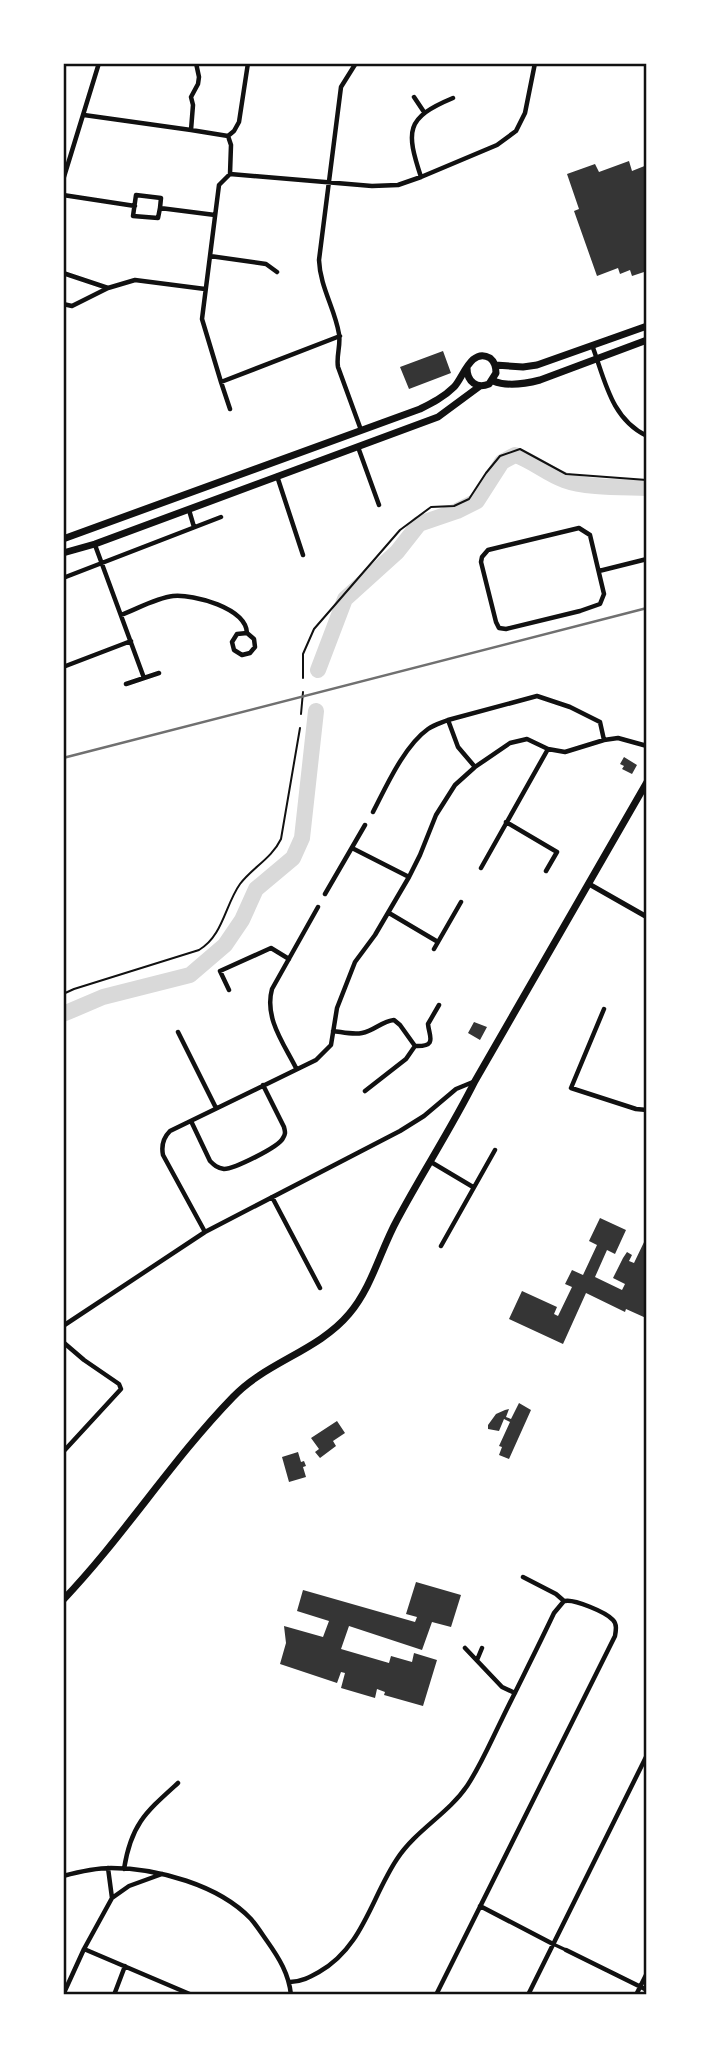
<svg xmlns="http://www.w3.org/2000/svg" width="710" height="2058" font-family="'Open Sans',sans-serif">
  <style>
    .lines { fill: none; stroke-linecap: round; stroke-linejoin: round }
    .river { stroke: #d9d9d9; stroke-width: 16 }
    .building { fill: #353535 }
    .path { stroke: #111; stroke-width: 2 }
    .pedestrian { stroke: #111; stroke-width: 3.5 }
    .minor { stroke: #111; stroke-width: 4.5 }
    .tertiary { stroke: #111; stroke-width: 5 }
    .primary { stroke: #111; stroke-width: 7 }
    .rail { stroke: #707070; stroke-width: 2.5 }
    .neatline { fill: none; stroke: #111; stroke-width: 2.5 }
  </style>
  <rect width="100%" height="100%" fill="#fff"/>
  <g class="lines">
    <path class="river" d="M318,670L345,599L397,552L419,524L457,511L477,501L502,462L515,455C533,461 547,474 564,480C585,488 624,487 647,488
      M63,1014L103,997L190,975L225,945L242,920L256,889L293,858L302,838L316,711"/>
  </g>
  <path class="building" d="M629,161L632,171L647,165V271L632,276L630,270L620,274L618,268L597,276L574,211L579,209L567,174L595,164L599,172Z
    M443,351L451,373L409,389L400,367Z
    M624,757L637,765L632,774L622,769L624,766L620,764Z
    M474,1022L487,1027L480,1040L468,1033Z
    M600,1218L626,1230L615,1254L607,1250L595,1277L622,1290L625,1284L613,1278L623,1258L627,1252L632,1255L629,1261L634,1263L645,1240L647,1241L646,1318L626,1309L625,1312L586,1293L563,1344L509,1319L522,1291L557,1307L554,1314L558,1316L572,1287L565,1284L572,1270L583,1275L597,1245L589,1241Z
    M519,1403L531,1410L509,1459L499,1455L502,1447L499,1446L510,1422L504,1419L499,1431L488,1429V1425L496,1414L505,1410L509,1409L506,1417L511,1419Z
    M337,1421L345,1433L333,1441L336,1446L320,1458L315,1452L319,1449L311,1438Z
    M298,1452L301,1462L304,1461L306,1466L303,1467L306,1477L289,1482L282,1457Z
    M416,1582L461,1595L451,1627L432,1622L422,1650L349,1626L341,1649L389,1663L391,1656L412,1662L414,1653L437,1660L423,1706L384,1695L385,1692L377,1689L375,1698L341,1688L345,1673L341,1672L337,1683L280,1664L286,1643L284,1626L323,1637L329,1621L297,1611L303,1590L415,1622L417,1617L406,1614Z"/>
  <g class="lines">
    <path class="path" d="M303,678V654L314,629L400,530L431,507L454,506L469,499L486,473L500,456L520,449L566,474L647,480
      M301,714L303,692
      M63,994L74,989L199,950C223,936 225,905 240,884C252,868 272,858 281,839L300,728"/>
    <path class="pedestrian" d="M553,1944L566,1950"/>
    <path class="minor" d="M196,63L199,77L198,84L191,97L193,105L191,130L228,136L234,131L239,122L248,63
      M356,63L341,87L319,260C320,287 335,309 339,334C341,345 336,356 338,367L361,430
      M414,97L424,112
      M84,115L191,130
      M228,136L231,145L230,174
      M421,177C406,131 405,118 453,98
      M63,180L99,63
      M63,195L135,206
      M160,208L161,198L136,195L133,216L158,218L160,208L215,215
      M210,256L266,264L277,272
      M63,273L108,288L135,280L205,289
      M63,304L72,306L108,288
      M340,336L221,382L202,319L219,185L230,174L372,186L398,185L421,177L497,145L516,131L525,113L535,63
      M592,345C605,380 611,419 647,436
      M221,382L230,409
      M358,447L379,505
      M277,476L303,555
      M189,510L194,527
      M579,528L590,535L604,594L600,604L580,611L506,629L499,628L496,622L481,562L482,557L488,550Z
      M95,545L144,678
      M599,571L647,559
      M63,578L221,517
      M121,615C137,609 156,598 173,596C194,594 246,608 247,633L254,639L255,647L250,653L242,655L234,650L232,642L237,634L247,633
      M63,667L131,641
      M126,684L159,673
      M448,720L537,696L570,707L600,722L604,740
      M373,812C386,787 404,746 428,729C434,725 441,723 448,720L458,747L475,767
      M506,822L557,852L546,871
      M352,848L409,877
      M481,868L548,749
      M325,894L365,825
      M389,913L438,942
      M434,949L461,902
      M229,990L220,971L271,948L289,959
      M604,1009L571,1088L636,1109L647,1110
      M333,1031C342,1032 353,1035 362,1033C374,1031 382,1021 394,1020L400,1025L415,1046
      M178,1032L216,1108
      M296,1068C284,1044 264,1018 272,989L318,907
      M365,1091L406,1059L415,1046C438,1047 429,1036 428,1024L439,1005
      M191,1121L210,1161C214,1165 217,1168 224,1169C234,1169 279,1147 283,1138C286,1133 285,1132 284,1127L263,1085
      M431,1162L473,1187
      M272,1197L320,1288
      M205,1232L163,1155C161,1145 163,1138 170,1131L316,1060L331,1045L337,1008L355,962L375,935L409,877L420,855L436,815L455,785L475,767L510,743L527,739L548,749L565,752L604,740L618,738L647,746
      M441,1246L495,1150
      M63,1326L205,1232L400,1131L424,1116L456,1089L473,1082
      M63,1342L84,1360L119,1384L121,1389L63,1452
      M465,1648L502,1687L515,1693
      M477,1660L482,1648
      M108,1868L112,1898
      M124,1869C131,1824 146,1812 178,1783
      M63,1876C78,1872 96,1868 111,1868C157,1868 219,1885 251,1919C257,1926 262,1934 267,1941C279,1958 289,1974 291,1995
      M480,1906L553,1944
      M84,1949L192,1995
      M566,1950L647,1990
      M290,1982C301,1982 310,1977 319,1972C363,1947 371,1898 397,1859C416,1830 448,1814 467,1786C481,1765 491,1741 502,1719C519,1684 537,1649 554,1613L564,1601L556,1594L523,1577
      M63,1995L84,1949L112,1898L129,1886L162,1874
      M114,1995L125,1966
      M436,1995L615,1636C616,1630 617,1624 613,1620C606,1612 574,1599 565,1601
      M528,1995L647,1755
      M636,1995L647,1973"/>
    <path class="tertiary" d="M589,884L647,917"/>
    <path class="primary" d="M495,365L523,367L537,365L647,326
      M493,381C508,387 525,384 540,380L647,340
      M63,539L420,409C432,403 444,397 454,387C463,378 471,347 490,358C495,362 496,367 496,373L489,384C477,389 467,382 467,368
      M63,553L95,544L438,417L480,386
      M63,1600C124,1536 171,1461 233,1397C266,1362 318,1351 349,1314C372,1287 380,1251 397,1220C422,1173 451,1129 475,1081L647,782"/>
    <path class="rail" d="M63,758L647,608"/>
  </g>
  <rect width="710" height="2058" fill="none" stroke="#ffffff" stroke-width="130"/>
  <rect x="65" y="65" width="580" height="1928" class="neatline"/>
</svg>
